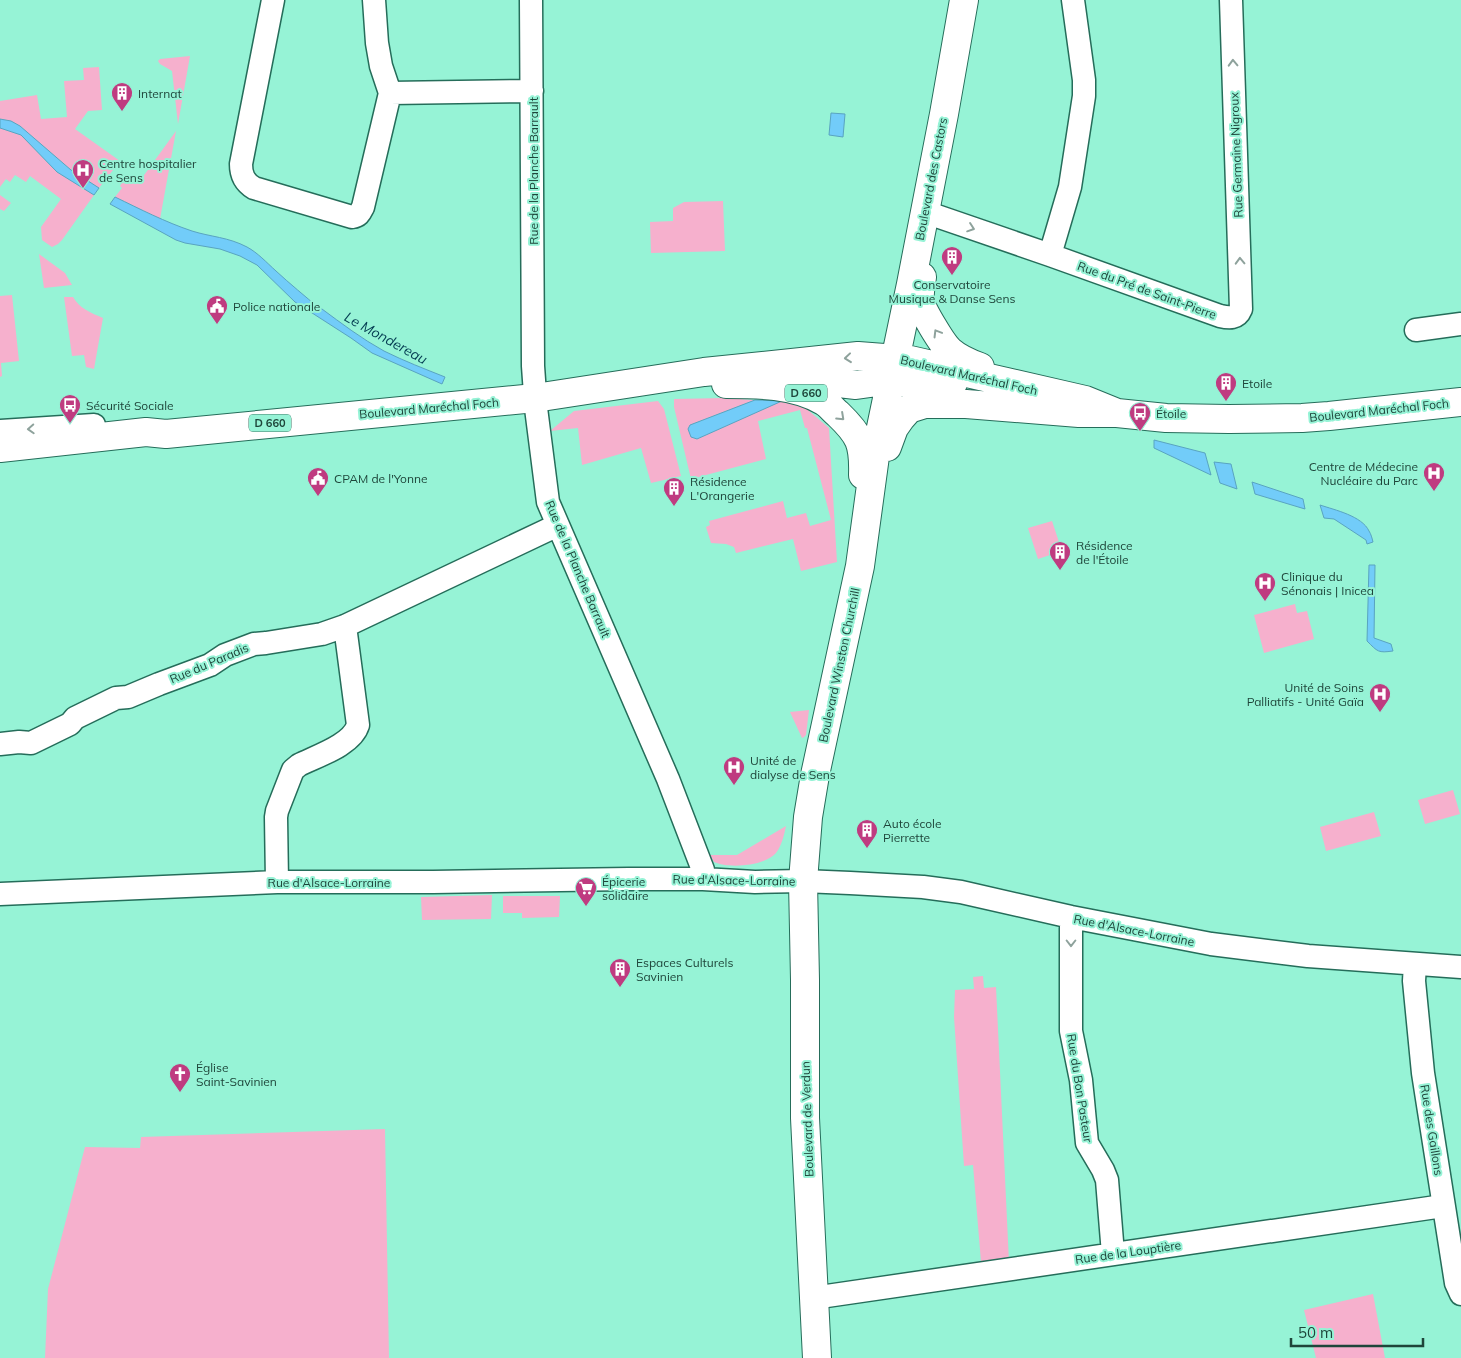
<svg xmlns="http://www.w3.org/2000/svg" width="1461" height="1358" font-family="Mulish,sans-serif">
  <style>
    .green { fill: #f6b0cd }
    .water { fill: #72ccf9; stroke: #59a4c0 }
    .lines { fill: none; stroke-linecap: round; stroke-linejoin: round }
    .minor-casing { stroke: #256d5a; stroke-width: 25 }
    .major-casing { stroke: #256d5a; stroke-width: 30 }
    .minor { stroke: #fff; stroke-width: 22 }
    .major { stroke: #fff; stroke-width: 28 }
    .oneway { stroke: #8ea29c }
    .labels { text-anchor: middle; dominant-baseline: central; stroke-width: 4; stroke-linejoin: round; paint-order: stroke }
    .shield { fill: #96f3d6; stroke: #427969; stroke-width: 1 }
    .shield-label { font-size: 11px; font-weight: bold; fill: #1e453a }
    .poi-label { font-size: 12px; fill: #1e453a; stroke: #96f3d6; text-anchor: start }
    .street-label { font-size: 12px; fill: #1e453a; stroke: #96f3d6 }
    .water-label { font-size: 14px; font-style: italic; fill: #023a50; stroke: #96f3d6 }
  </style>
  <rect width="100%" height="100%" fill="#96f3d6"/>
  <path class="green" d="M190,56L178,124L172,71L160,64L158,61L160,59Z
    M99,67L102,110L88,111L75,129L120,161L99,188L71,170L20,126L11,121L0,119V101L37,95L41,119L67,117L64,81L84,80L83,68Z
    M0,128L21,135L57,172L94,195L62,240L58,244L52,247L42,240L41,227L61,199L30,176L26,182L15,175L10,182L6,179L0,187Z
    M176,131L160,219L115,197L122,188L120,186L124,179L142,178Z
    M0,195L11,203L4,211L0,209Z
    M723,201L725,251L651,253L650,222L673,221V208L684,202Z
    M39,254L65,273L72,285L44,288Z
    M12,295L19,361L1,363L2,376L0,377V296Z
    M64,297H73C79,308 91,313 103,318L94,369L86,367L84,355L72,356Z
    M723,398L755,400L690,425L782,401L802,405L829,428L837,562L801,571L793,539L736,553L734,547L726,544L711,543L706,527L710,525L709,521L783,501L787,518L806,513L810,526L831,520L807,428H805L800,410L758,421L766,459L691,479L674,407V399Z
    M658,401L664,409L681,476L651,483L641,448L582,465L578,428L550,431L574,411Z
    M1052,521L1062,551L1038,559L1028,528Z
    M1295,604L1297,613L1307,611L1314,639L1264,653L1254,615Z
    M809,710L806,735L804,737L802,738L790,712Z
    M1453,790L1460,814L1425,824L1418,800Z
    M1374,812L1381,836L1326,851L1320,827Z
    M786,826C784,835 782,845 776,853C765,866 729,869 714,862L710,855H737Z
    M492,895L491,919L422,920L421,897Z
    M503,896H560L559,917L522,918V913H503Z
    M983,976L984,988L996,987L1009,1262H981L973,1165L964,1166L954,1017L955,990L974,989L973,977Z
    M385,1129L389,1358H45L48,1289L85,1147L140,1148L141,1137Z
    M1373,1294L1385,1358H1316L1304,1310Z"/>
  <path class="water" d="M831,113L845,114L843,137L829,135Z
    M0,119L11,121L20,126L71,170L99,188L94,195L57,172L21,135L0,128Z
    M115,197C140,209 165,222 192,231C211,237 228,237 247,247C258,253 266,262 276,271C290,284 305,296 320,309H322C341,323 362,339 384,351C404,361 425,369 445,377L442,384L372,353L351,338L295,302L257,265L240,256L220,249L185,243L176,240L110,204Z
    M755,400L782,401L697,439L691,437L688,429L690,425Z
    M1154,440L1205,453L1211,475L1154,448Z
    M1214,462L1231,464L1237,489L1220,483Z
    M1252,482L1303,499L1305,509L1255,494Z
    M1320,505C1335,510 1362,516 1369,531C1371,534 1372,538 1373,542L1367,544L1366,540L1334,519L1324,518Z
    M1369,565H1375L1374,638L1391,644L1393,651C1378,653 1378,652 1367,641Z"/>
  <g class="lines">
    <g class="minor-casing">
      <path id="minor" d="M273,0L241,164C241,175 244,182 254,188L352,217C359,216 360,213 363,207L390,93
        M374,0L377,43L381,66L390,93L532,91
        M531,0L533,366L536,408L548,502L668,779L703,870V879
        M925,212L1050,255L1220,316C1229,318 1237,319 1241,309L1231,0
        M1050,255L1070,187L1084,96V80L1073,0
        M1416,330L1461,324
        M0,431L94,425
        M0,744L19,742L31,743L70,724L75,718L116,698L128,697L159,684L210,665L225,655L254,644L266,643L322,634L345,626L558,525
        M277,882L276,817L277,811L291,775L293,770L299,765C317,756 352,745 358,725L345,626
        M0,894L277,882H433L629,879H703L755,882L803,881L850,883L923,887L961,892L1071,917L1211,944L1308,956L1461,967
        M1071,917V1031L1081,1080L1087,1143L1103,1170L1107,1180L1113,1254
        M1415,964L1414,981L1423,1073L1456,1283L1461,1294
        M813,1298L1443,1206"/>
    </g>
    <g class="major-casing">
      <path id="major" d="M922,277C921,285 919,293 920,301C922,310 942,344 950,351C959,359 969,363 980,367
        M788,377L856,385L892,380L906,383L929,379L953,383
        M726,384C758,384 794,384 823,401C829,404 833,410 838,414C860,435 864,444 863,475
        M887,447L894,428L901,418L909,409L925,404H966L1079,413H1117L1166,418L1229,419L1302,418L1329,416L1461,402
        M0,448L146,432L166,434L535,398L704,372L858,356L910,360L1085,400L1117,413
        M817,1358L805,1118V980L803,881L808,817L815,775L860,566L875,456L911,284L944,114L964,0"/>
    </g>
    <use href="#minor" class="minor"/>
    <use href="#major" class="major"/>
  </g>
  <defs><path id="oneway-chevron" d="M-2-3.5L2.5 0L-2 3.5" fill="none" stroke-width="1.6" stroke-linecap="round" stroke-linejoin="round" transform="scale(1.25)"/></defs>
  <g class="oneway">
    <use href="#oneway-chevron" transform="translate(1233 63) rotate(-92)"/>
    <use href="#oneway-chevron" transform="translate(971 228) rotate(19)"/>
    <use href="#oneway-chevron" transform="translate(1240 261) rotate(-92)"/>
    <use href="#oneway-chevron" transform="translate(937 333) rotate(-121)"/>
    <use href="#oneway-chevron" transform="translate(848 358) rotate(174)"/>
    <use href="#oneway-chevron" transform="translate(841 417) rotate(43)"/>
    <use href="#oneway-chevron" transform="translate(31 429) rotate(177)"/>
    <use href="#oneway-chevron" transform="translate(1071 943) rotate(90)"/>
  </g>
  <defs>
    <g id="building-pin" transform="scale(1.125)"><path d="M0 17L-7.5 6A9.5 9.5 0 1 1 7.5 6Z" fill="#bf3b80" stroke="#96f3d6"/><path d="M-4-6H4V6H1V3H-1V6H-4ZM-2.5-4.3h1.7v1.8h-1.7ZM.8-4.3h1.7v1.8H.8ZM-2.5-1h1.7V.8h-1.7ZM.8-1h1.7V.8H.8Z" fill="#fff"/></g>
    <g id="hospital-pin" transform="scale(1.125)"><path d="M0 17L-7.5 6A9.5 9.5 0 1 1 7.5 6Z" fill="#bf3b80" stroke="#96f3d6"/><path d="M-5-5h3v3.5h4V-5h3V5h-3V1.5h-4V5h-3Z" fill="#fff"/></g>
    <g id="civic-pin" transform="scale(1.125)"><path d="M0 17L-7.5 6A9.5 9.5 0 1 1 7.5 6Z" fill="#bf3b80" stroke="#96f3d6"/><path d="M-.6-6.5H3V-4.5H.6V-3L4-1V1h2V6H-6V1h2V-1L-.6-3ZM-1.2 2.5V6h2.4V2.5Z" fill="#fff"/></g>
    <g id="bus-pin" transform="scale(1.125)"><path d="M0 17L-7.5 6A9.5 9.5 0 1 1 7.5 6Z" fill="#bf3b80" stroke="#96f3d6"/><path d="M-5-6H5V4H4V6H2V4H-2V6H-4V4H-5ZM-3.5-4V0h7V-4ZM-3.5 1.2v1.5H-2V1.2ZM2 1.2v1.5H3.5V1.2Z" fill="#fff"/></g>
    <g id="supermarket-pin" transform="scale(1.125)"><path d="M0 17L-7.5 6A9.5 9.5 0 1 1 7.5 6Z" fill="#bf3b80" stroke="#96f3d6"/><path d="M-6-5.5h2.5l.6 2H6L4.5 2H-2.5L-4.4-4H-6ZM-1.5 3.2a1.3 1.3 0 1 0 .1 0ZM3 3.2a1.3 1.3 0 1 0 .1 0Z" fill="#fff"/></g>
    <g id="church-pin" transform="scale(1.125)"><path d="M0 17L-7.5 6A9.5 9.5 0 1 1 7.5 6Z" fill="#bf3b80" stroke="#96f3d6"/><path d="M-1.2-6h2.4v3.5h3.3v2.4h-3.3V6h-2.4V-.1h-3.3v-2.4h3.3Z" fill="#fff"/></g>
  </defs>
  <g fill-rule="evenodd">
    <use href="#building-pin" x="122" y="93"/>
    <use href="#hospital-pin" x="83" y="170"/>
    <use href="#building-pin" x="952" y="257"/>
    <use href="#civic-pin" x="217" y="306"/>
    <use href="#building-pin" x="1226" y="383"/>
    <use href="#bus-pin" x="70" y="405"/>
    <use href="#bus-pin" x="1140" y="413"/>
    <use href="#hospital-pin" x="1434" y="473"/>
    <use href="#civic-pin" x="318" y="478"/>
    <use href="#building-pin" x="674" y="488"/>
    <use href="#building-pin" x="1060" y="552"/>
    <use href="#hospital-pin" x="1265" y="583"/>
    <use href="#hospital-pin" x="1380" y="694"/>
    <use href="#hospital-pin" x="734" y="767"/>
    <use href="#building-pin" x="867" y="830"/>
    <use href="#supermarket-pin" x="586" y="888"/>
    <use href="#building-pin" x="620" y="969"/>
    <use href="#church-pin" x="180" y="1074"/>
  </g>
  <g class="labels">
    <g class="shield">
      <rect x="785" y="384.5" width="42" height="17" rx="4"/>
      <rect x="249" y="414.5" width="42" height="17" rx="4"/>
    </g>
    <g class="shield-label">
      <text x="806" y="393">D 660</text>
      <text x="270" y="423">D 660</text>
    </g>
    <g class="poi-label">
      <text x="138" y="93">Internat</text>
      <text x="99" y="163">Centre hospitalier<tspan x="99" dy="14">de Sens</tspan></text>
      <text x="952" y="284" text-anchor="middle">Conservatoire<tspan x="952" dy="14">Musique &amp; Danse Sens</tspan></text>
      <text x="233" y="306">Police nationale</text>
      <text x="1242" y="383">Etoile</text>
      <text x="86" y="405">Sécurité Sociale</text>
      <text x="1156" y="413">Étoile</text>
      <text x="1418" y="466" text-anchor="end">Centre de Médecine<tspan x="1418" dy="14">Nucléaire du Parc</tspan></text>
      <text x="334" y="478">CPAM de l'Yonne</text>
      <text x="690" y="481">Résidence<tspan x="690" dy="14">L'Orangerie</tspan></text>
      <text x="1076" y="545">Résidence<tspan x="1076" dy="14">de l'Étoile</tspan></text>
      <text x="1281" y="576">Clinique du<tspan x="1281" dy="14">Sénonais | Inicea</tspan></text>
      <text x="1364" y="687" text-anchor="end">Unité de Soins<tspan x="1364" dy="14">Palliatifs - Unité Gaïa</tspan></text>
      <text x="750" y="760">Unité de<tspan x="750" dy="14">dialyse de Sens</tspan></text>
      <text x="883" y="823">Auto école<tspan x="883" dy="14">Pierrette</tspan></text>
      <text x="602" y="881">Épicerie<tspan x="602" dy="14">solidaire</tspan></text>
      <text x="636" y="962">Espaces Culturels<tspan x="636" dy="14">Savinien</tspan></text>
      <text x="196" y="1067">Église<tspan x="196" dy="14">Saint-Savinien</tspan></text>
    </g>
    <g class="street-label">
      <text transform="translate(1236 155) rotate(-92)">Rue Germaine Nigroux</text>
      <text transform="translate(533 171) rotate(-90)">Rue de la Planche Barrault</text>
      <text transform="translate(931 179) rotate(-79)">Boulevard des Castors</text>
      <text transform="translate(1147 290) rotate(20)">Rue du Pré de Saint-Pierre</text>
      <text transform="translate(969 375) rotate(13)">Boulevard Maréchal Foch</text>
      <text transform="translate(429 408) rotate(-5)">Boulevard Maréchal Foch</text>
      <text transform="translate(1379 410) rotate(-6)">Boulevard Maréchal Foch</text>
      <text transform="translate(578 569) rotate(67)">Rue de la Planche Barrault</text>
      <text transform="translate(209 663) rotate(-23)">Rue du Paradis</text>
      <text transform="translate(839 665) rotate(-78)">Boulevard Winston Churchill</text>
      <text transform="translate(734 880) rotate(1)">Rue d'Alsace-Lorraine</text>
      <text x="329" y="882">Rue d'Alsace-Lorraine</text>
      <text transform="translate(1134 930) rotate(11)">Rue d'Alsace-Lorraine</text>
      <text transform="translate(1080 1088) rotate(81)">Rue du Bon Pasteur</text>
      <text transform="translate(807 1119) rotate(-92)">Boulevard de Verdun</text>
      <text transform="translate(1432 1130) rotate(81)">Rue des Gaillons</text>
      <text transform="translate(1128 1252) rotate(-8)">Rue de la Louptière</text>
    </g>
    <g class="water-label">
      <text transform="translate(386 338) rotate(29)">Le Mondereau</text>
    </g>
  </g>
  <path d="M1291 1338v8h132v-8" fill="none" stroke="#1e453a" stroke-width="2.5"/>
  <text x="1298" y="1338" font-size="15" fill="#1e453a" stroke="#96f3d6" stroke-width="4" paint-order="stroke">50 m</text>
</svg>
